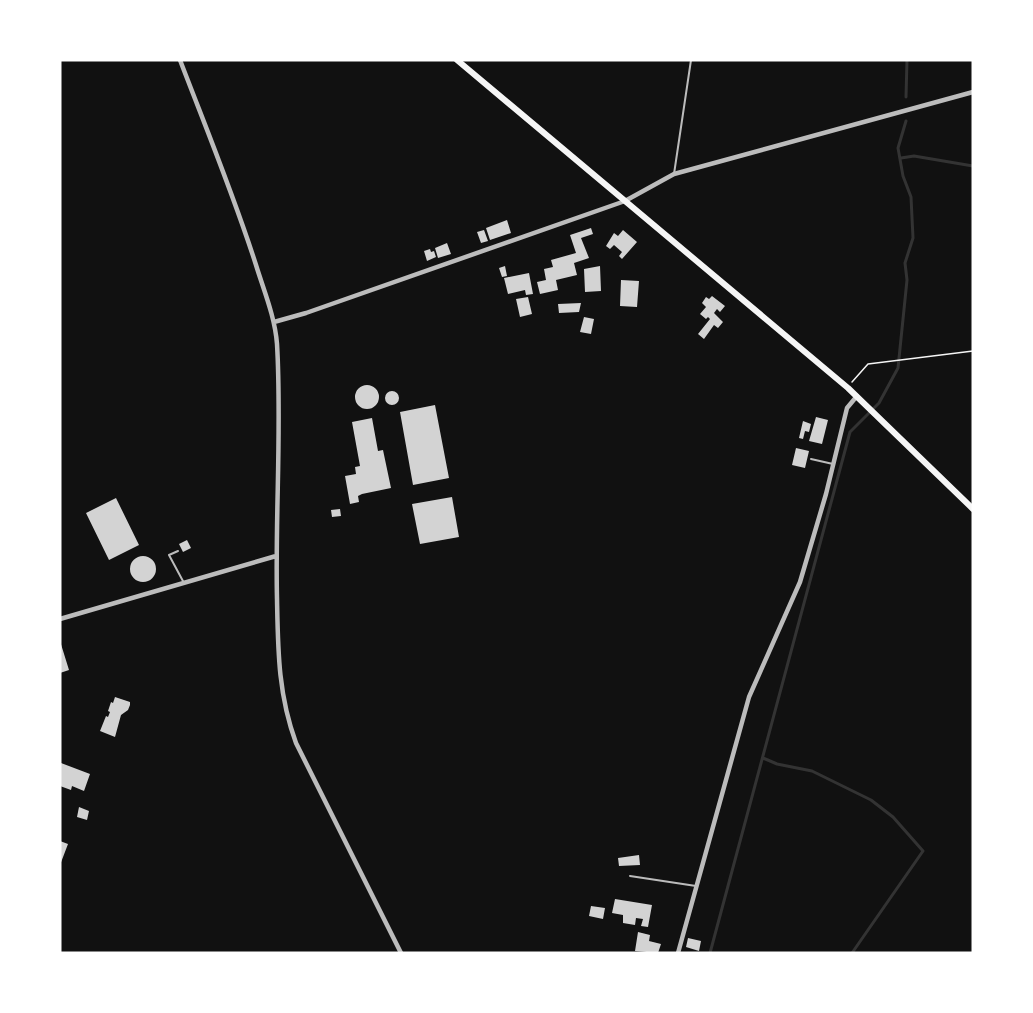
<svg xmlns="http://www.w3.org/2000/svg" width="1033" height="1013" font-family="Jost,sans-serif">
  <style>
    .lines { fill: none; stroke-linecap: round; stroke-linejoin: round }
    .stream { stroke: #333; stroke-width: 3 }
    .building { fill: #d3d3d3 }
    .path { stroke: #f5f5f5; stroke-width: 1.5 }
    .service { stroke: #bcbcbc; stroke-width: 2 }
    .minor { stroke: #bcbcbc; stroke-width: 4.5 }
    .secondary { stroke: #f5f5f5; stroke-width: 6 }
  </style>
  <rect width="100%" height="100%" fill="#111"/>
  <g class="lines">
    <path class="stream" d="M906,97L907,60
      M901,158L914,156L973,166
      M763,758L777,764L812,771L871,800L893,817L923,851L852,953
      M710,953L850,432L879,403L898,368L907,280L905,263L913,238L911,197L903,176L898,148L906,121"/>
  </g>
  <path class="building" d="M507,220L511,233L490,240L486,228Z
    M591,228L593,234L581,238L589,258L574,263L577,275L556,280L558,290L540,294L537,282L546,280L544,269L553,267L551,260L576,253L570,235Z
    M484,230L488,241L481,243L477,232Z
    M623,230L637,242L622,259L619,256L622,252L614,245L610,249L606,246L614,233L618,236Z
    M447,243L451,254L438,258L435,248Z
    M430,249L431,252L434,251L436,257L427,261L424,251Z
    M505,266L507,276L502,277L499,268Z
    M600,266L601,291L585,292L584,269Z
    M529,273L533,294L526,295L525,290L508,294L504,278Z
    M621,280L639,281L637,307L620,306Z
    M712,296L725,306L720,312L717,309L714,313L723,322L718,328L714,325L704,339L698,334L710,319L708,317L706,319L700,314L706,307L702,303L706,297L709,299Z
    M528,297L532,314L520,317L516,299Z
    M581,303L579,312L559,313L558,304Z
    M584,317L594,319L591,334L580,332Z
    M355 397a12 12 0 1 1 24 0a12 12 0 1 1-24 0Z
    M385 398a7 7 0 1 1 14 0a7 7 0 1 1-14 0Z
    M435,405L449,478L413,485L400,412Z
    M816,417L828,420L822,444L809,441Z
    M372,418L378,451L383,450L391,488L362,494L358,496L359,502L350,504L345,476L356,474L355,467L360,466L352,422Z
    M803,421L811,424L809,432L805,431L803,439L799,438Z
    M796,448L809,451L805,468L792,465Z
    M452,497L459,537L420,544L412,504Z
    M116,498L139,545L109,560L86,513Z
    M340,509L341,516L332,517L331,510Z
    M187,540L191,548L183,552L179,544Z
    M130 569a13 13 0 1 1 26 0a13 13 0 1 1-26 0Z
    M60,641L69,670L60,673Z
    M115,697L130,702V705L128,710L121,715L115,737L100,731L106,716L108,717L110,712L108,711L111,702L113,703Z
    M61,763L90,774L84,791L72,786L71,790L60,786Z
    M79,807L89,811L87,820L77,817Z
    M60,841L68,844L60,865Z
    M639,855L640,865L619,866L618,858Z
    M615,899L652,905L648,927L641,926L643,919L636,918L635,925L623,923V915L612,913Z
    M591,906L605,908L603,919L589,916Z
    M638,932L650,935L649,941L661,944L658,953L635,951Z
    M688,938L701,941L699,951L686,947Z"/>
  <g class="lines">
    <path class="path" d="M852,382L868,364L973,351"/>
    <path class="service" d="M674,174L691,60
      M811,459L833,464
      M178,551L169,555L184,583
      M630,876L696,886"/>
    <path class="minor" d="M180,60C206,128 234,196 256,265C264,291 275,317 277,344C282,429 275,514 277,599C278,650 278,694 296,743L401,953
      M274,322L306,313L625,201L674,174L973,92
      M60,619L276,556
      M678,953L749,697L800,582L826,494L847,408L857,396"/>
    <path class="secondary" d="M457,60L848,388L973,509"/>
  </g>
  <rect width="1033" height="1013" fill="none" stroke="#ffffff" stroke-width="123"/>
</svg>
